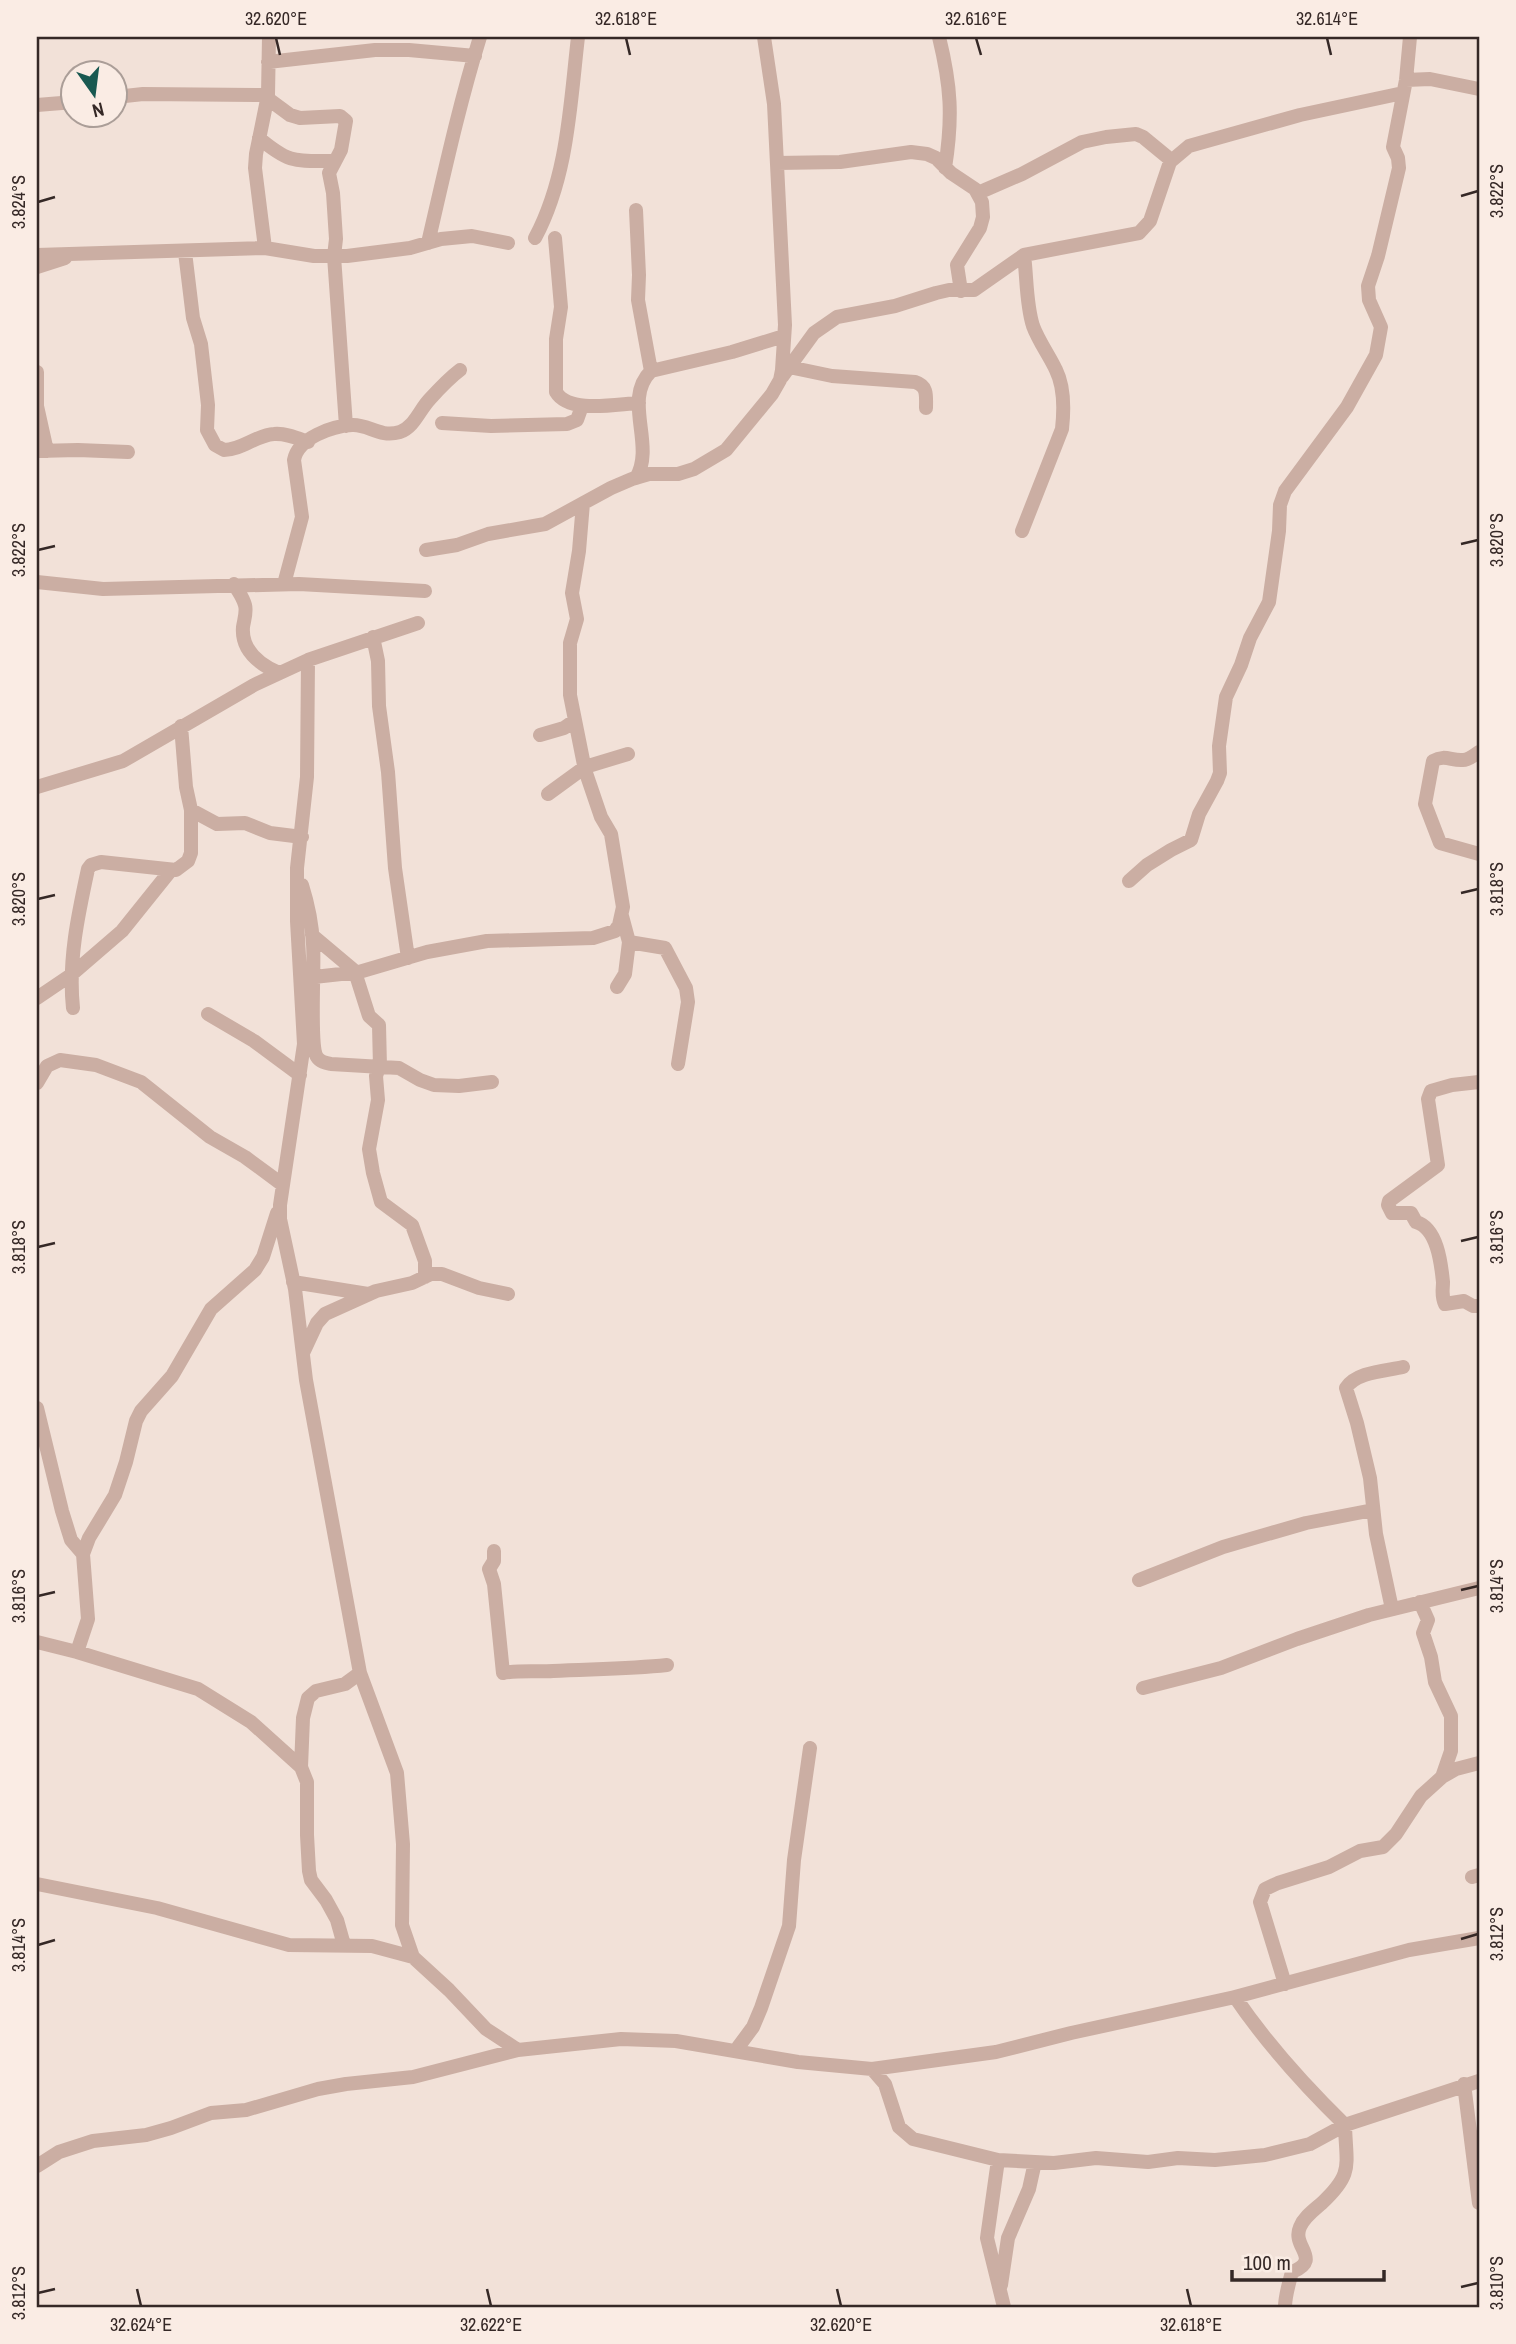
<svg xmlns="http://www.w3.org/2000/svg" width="1516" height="2344" font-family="'Archivo Narrow',sans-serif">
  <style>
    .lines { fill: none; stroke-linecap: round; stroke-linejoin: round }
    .minor { stroke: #cbaea3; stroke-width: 14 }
    .ticks { fill: none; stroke: #352826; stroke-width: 2.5 }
    .neatline { fill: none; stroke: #352826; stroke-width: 2.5 }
    .ticks-label { font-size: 18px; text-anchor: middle; fill: #352826 }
  </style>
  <rect width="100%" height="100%" fill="#f2e1d8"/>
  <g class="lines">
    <path class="minor" d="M939,37C951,86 953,117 945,168
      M268,62L375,50H409L475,56
      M1406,80L1430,79L1479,89
      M116,97L143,94L268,95
      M267,98L290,115L300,118L340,116L346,121L341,150L329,173L333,193L336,239L334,256L346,426
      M37,105L74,102
      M259,138C290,164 295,161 335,161
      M777,163L840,162L911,152L927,154L936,158L951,173L975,189L982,202L983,217L980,228L957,265L961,291
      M978,193L1022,174L1082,142L1106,137L1136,134L1143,137L1171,160
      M636,210L639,275L638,300L651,371
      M535,238C568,176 570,105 578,37
      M555,238L561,307L556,339V392C569,414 616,404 639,403
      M428,243C444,174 459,105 480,37
      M265,248L255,168L256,154L268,95L269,37
      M185,252L193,318L201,344L208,405L207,430L215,445L224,450C242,450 256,435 274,434C286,433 297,438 308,442
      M37,255L265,248L314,256H347L410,248L441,239L472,236L508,243
      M37,267L65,258
      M789,367L832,376L915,382C928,386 926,396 926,408
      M37,372V406L47,451
      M782,377L814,333L837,317L895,306L936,293L949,290H974L1024,255L1139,233L1150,221L1170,162L1189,146L1300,115L1403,93
      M442,423L491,426L567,424L577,420L582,406
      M37,451L78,450L128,452
      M636,478C656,445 622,400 651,371L732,352L784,336
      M1022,531L1062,429C1064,411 1064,386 1056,370C1049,355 1039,342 1033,326C1026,304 1027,278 1024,255
      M426,550L457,545L488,534L545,524L611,488L632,479L649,474H678L694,469L726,450L772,394L780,380L782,370L785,325L774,104L764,37
      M37,582L103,589L299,584L425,591
      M234,584C238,591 243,597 245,605C247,612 244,620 243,627C241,651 261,665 279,673
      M284,584L302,517L294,460C298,438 332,426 352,425C369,424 379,438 400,432C414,427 419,411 429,400C439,389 448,379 460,370
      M373,637L378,661L379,706L388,772L395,868L408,958
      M308,660L307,777L297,868V921L304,1044L280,1205V1219L295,1289L306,1380L360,1673L397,1773L403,1844L402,1925L413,1957L449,1990L486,2029L518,2050
      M540,735L564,728L574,721
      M1479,752C1474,755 1469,760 1463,760C1451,761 1445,754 1433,761L1425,804L1440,843L1479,854
      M37,787L123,761L254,685L308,660L418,623
      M548,794L585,767L628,754
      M191,810L217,824L245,823L270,833L302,837
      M1129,881L1147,865L1171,850L1191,840L1199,814L1217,781L1220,773L1219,746L1226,697L1241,665L1250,638L1269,602L1279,531L1280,505L1285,491L1347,407L1376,355L1381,327L1369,300L1368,286L1378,256L1399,168L1398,158L1393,147L1406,80L1410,37
      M302,885C308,904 312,924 313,944C315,964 309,1046 317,1057C320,1062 326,1063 331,1064L399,1068L420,1080L434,1085L459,1086L492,1082
      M622,916L629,942L665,948L686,988L688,1002L678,1064
      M312,935L356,972
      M355,972L369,1016L379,1025L380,1067
      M314,977L359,972L427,952L487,941L593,938L615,931L619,925L623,907L611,834L601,817L585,770L570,695V643L577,619L572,593L579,551L583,503
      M617,987L625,974L629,942
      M37,998L71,975L122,931L171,870
      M73,1008C68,961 78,915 88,869L91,865L101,862L176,870L188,861L191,853V810L186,787L181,726
      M208,1014L254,1041L300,1075
      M379,1067L376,1076L378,1100L369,1149L373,1173L381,1202L412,1225L425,1261V1277
      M1479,1082L1452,1085L1431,1091L1428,1099L1438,1165L1389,1201L1388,1205L1392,1213H1411L1416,1222C1437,1228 1441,1262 1443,1282C1443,1290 1441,1296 1445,1304L1464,1301L1473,1306H1479
      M37,1083L47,1066L60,1060L96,1065L141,1082L210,1137L245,1157L283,1185
      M293,1282L368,1294
      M303,1353L317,1323L325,1314L376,1291L412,1283L431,1274H442L479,1288L508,1294
      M37,1408L62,1511L71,1540L83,1554L88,1619L77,1652L198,1689L251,1722L301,1767L307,1782V1835L309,1871L311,1880L326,1900L337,1920L344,1945
      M494,1551V1561L489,1569L494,1584L503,1673C520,1670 536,1672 553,1671C591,1669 629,1669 667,1665
      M83,1554L89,1538L115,1495L126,1462L136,1421L141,1411L172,1376L211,1309L255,1270L263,1257L277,1213
      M1139,1580L1223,1547L1306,1523L1373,1510
      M1392,1609L1376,1534L1370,1478L1357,1423L1346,1388C1356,1372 1385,1371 1403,1367
      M37,1642L77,1652
      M1143,1688L1221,1668L1297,1639L1369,1615L1479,1588
      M301,1767L303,1718L308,1698L316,1691L345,1684L360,1673
      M1442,1777L1456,1769L1479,1763
      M1472,1877L1479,1875
      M37,1884L157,1908L289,1945L372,1946L413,1957
      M1285,1984L1260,1902L1265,1889L1278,1883L1329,1867L1360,1851L1383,1847L1396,1834L1421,1796L1442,1777L1451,1751V1716L1435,1682L1431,1657L1423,1633L1428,1620L1420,1602
      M1235,1997C1267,2044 1305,2086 1345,2125C1346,2166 1354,2173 1322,2203C1314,2210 1304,2217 1300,2227C1291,2247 1323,2259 1292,2272C1289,2283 1285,2296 1285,2307
      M736,2050L753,2027L761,2008L789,1926L794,1860L810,1748
      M872,2069L885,2084L899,2127L913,2139L998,2160L1054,2163L1096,2158L1148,2162L1178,2158L1215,2160L1265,2155L1310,2144L1345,2125L1479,2081
      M1464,2084L1479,2203
      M998,2160L987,2238L1004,2307
      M37,2166L59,2152L93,2141L146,2135L171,2128L211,2113L246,2110L318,2089L346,2084L413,2077L518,2050L621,2039L676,2041L798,2062L872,2069L996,2052L1071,2033L1235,1997L1409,1950L1479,1938
      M1001,2285L1008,2238L1029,2189L1035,2162"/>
  </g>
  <path class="ticks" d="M276,38L280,55M626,38L630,55M976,38L981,55M1327,38L1331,55M1461,196L1478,191M38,202L55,197M1461,544L1478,540M38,550L55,546M1461,893L1478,889M38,899L55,895M1461,1241L1478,1237M38,1247L55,1243M1461,1590L1478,1586M38,1596L55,1592M1461,1939L1478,1934M38,1945L55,1940M1461,2287L1478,2283M137,2289L141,2306M487,2289L491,2306M837,2289L841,2306M1187,2289L1191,2306M38,2293L55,2289"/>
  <rect width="1516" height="2344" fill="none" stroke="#faece4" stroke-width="77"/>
  <g transform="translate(94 94) rotate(166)"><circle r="33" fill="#faece4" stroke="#ab9e98" stroke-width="2"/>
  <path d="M0-5L12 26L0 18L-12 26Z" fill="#195951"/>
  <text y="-10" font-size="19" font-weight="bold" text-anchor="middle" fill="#352826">N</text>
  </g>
  <path d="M1232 2270v10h152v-10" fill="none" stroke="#352826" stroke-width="3.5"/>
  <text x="1243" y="2270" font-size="21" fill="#352826" stroke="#faece4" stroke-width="5" paint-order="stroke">100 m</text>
  <rect x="38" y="38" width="1440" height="2268" class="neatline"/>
  <g class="ticks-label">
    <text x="276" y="25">32.620°E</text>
    <text x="626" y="25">32.618°E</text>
    <text x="976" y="25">32.616°E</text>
    <text x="1327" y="25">32.614°E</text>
    <text transform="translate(1497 191) rotate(-90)" y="6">3.822°S</text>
    <text transform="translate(19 202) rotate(-90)" y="6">3.824°S</text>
    <text transform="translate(1497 540) rotate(-90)" y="6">3.820°S</text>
    <text transform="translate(19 550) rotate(-90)" y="6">3.822°S</text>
    <text transform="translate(1497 889) rotate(-90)" y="6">3.818°S</text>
    <text transform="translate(19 899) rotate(-90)" y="6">3.820°S</text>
    <text transform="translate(1497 1237) rotate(-90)" y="6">3.816°S</text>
    <text transform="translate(19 1247) rotate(-90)" y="6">3.818°S</text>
    <text transform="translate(1497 1586) rotate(-90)" y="6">3.814°S</text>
    <text transform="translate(19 1596) rotate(-90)" y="6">3.816°S</text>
    <text transform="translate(1497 1934) rotate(-90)" y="6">3.812°S</text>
    <text transform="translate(19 1945) rotate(-90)" y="6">3.814°S</text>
    <text transform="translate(1497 2283) rotate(-90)" y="6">3.810°S</text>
    <text transform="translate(19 2293) rotate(-90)" y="6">3.812°S</text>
    <text x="141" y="2331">32.624°E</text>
    <text x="491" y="2331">32.622°E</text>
    <text x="841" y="2331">32.620°E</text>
    <text x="1191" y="2331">32.618°E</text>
  </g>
</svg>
